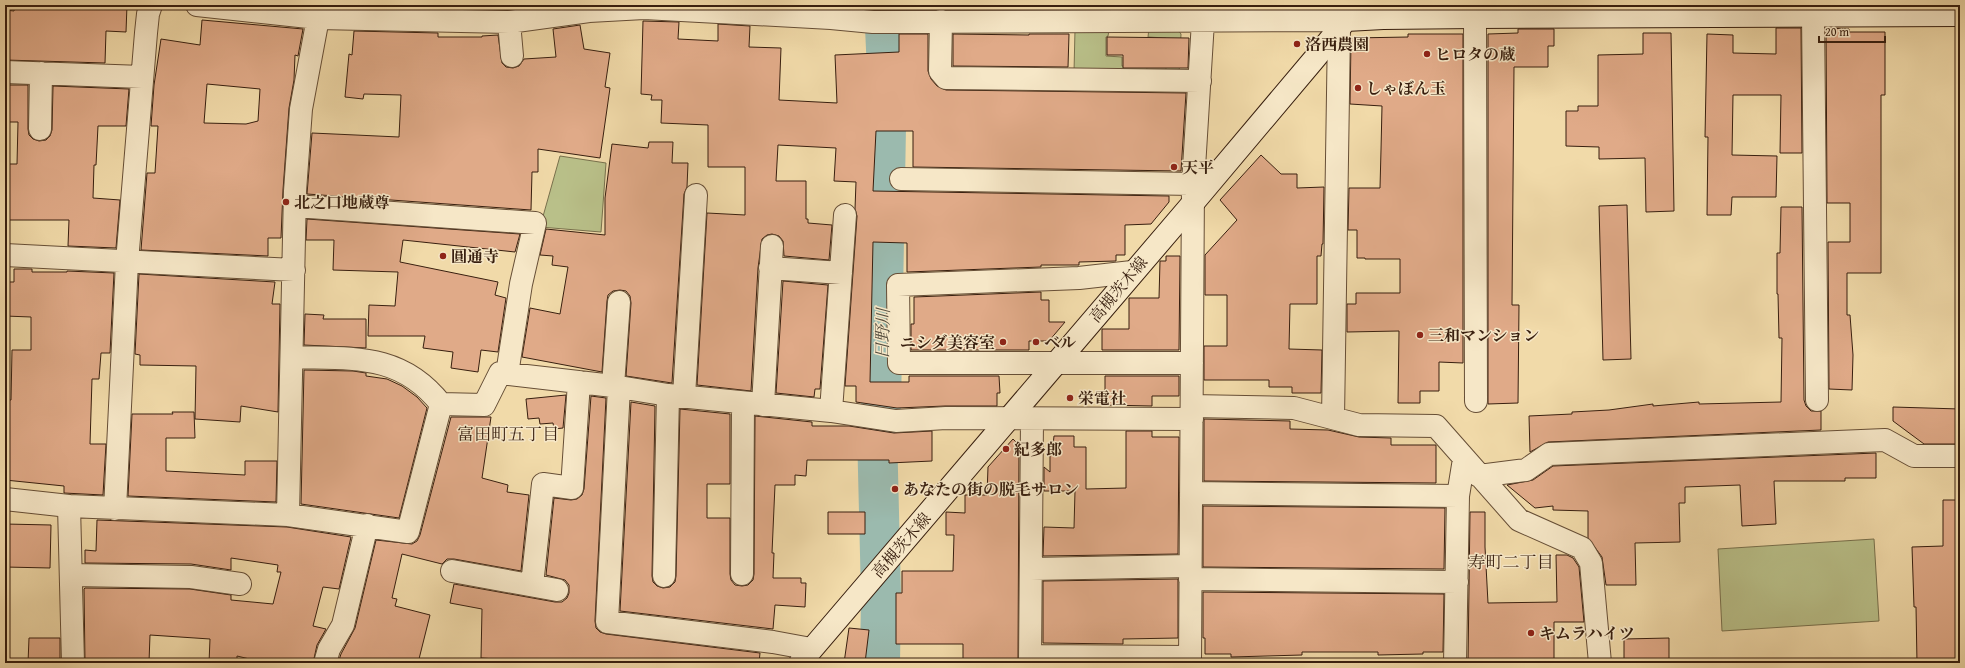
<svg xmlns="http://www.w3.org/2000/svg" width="1965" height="668" font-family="'Gentium Book Plus','Noto Serif JP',serif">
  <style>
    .green { fill: #b9c089; stroke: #78704c }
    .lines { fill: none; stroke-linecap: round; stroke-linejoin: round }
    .river { stroke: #9bbaae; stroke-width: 40 }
    .building { fill: #e0aa88; stroke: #381f0f; fill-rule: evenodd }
    .street-casing { stroke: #664e36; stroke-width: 24 }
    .secondary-casing { stroke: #381f0f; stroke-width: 24 }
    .street { stroke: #f6e7c7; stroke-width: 22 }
    .secondary { stroke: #f6e7c7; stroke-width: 22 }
    .poi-dot { fill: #8f2418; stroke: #f6e7c7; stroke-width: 1.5 }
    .labels { text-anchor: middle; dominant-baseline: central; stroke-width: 3; stroke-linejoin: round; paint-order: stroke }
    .poi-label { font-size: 16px; font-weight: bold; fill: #381f0f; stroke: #f6e7c7; text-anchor: start }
    .street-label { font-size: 16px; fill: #381f0f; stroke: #f6e7c7 }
    .water-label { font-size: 17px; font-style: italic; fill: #564e3f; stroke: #f6e7c7 }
    .neighbourhood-label { font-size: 17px; fill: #381f0f; stroke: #f6e7c7 }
  </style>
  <rect width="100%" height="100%" fill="#f1daa9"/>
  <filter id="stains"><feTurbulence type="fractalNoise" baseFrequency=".005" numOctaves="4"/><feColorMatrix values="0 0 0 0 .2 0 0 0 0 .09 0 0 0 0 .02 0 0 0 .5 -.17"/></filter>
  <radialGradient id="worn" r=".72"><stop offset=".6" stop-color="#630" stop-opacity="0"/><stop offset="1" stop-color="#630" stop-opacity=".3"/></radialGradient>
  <path class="green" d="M1149,28H1176L1181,34L1179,74L1074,72L1075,30H1109L1108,36L1106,37V56L1122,57V66H1146L1147,69H1166V38L1148,37Z
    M560,156L606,163L601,232L540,227Z
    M1874,539L1879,621L1722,631L1718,549Z"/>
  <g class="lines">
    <path class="river" d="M880,663L881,595L877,430L881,407L887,71L884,5"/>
  </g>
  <path class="building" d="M15,5H127L126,32L106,31L105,63L5,60V10L14,11Z
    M949,5H990V9H949Z
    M202,20L303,29L298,56L295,55L294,80L289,108L283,190L281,238H268V256L141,250L147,173H155L158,126H151L154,85L161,39L200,45ZM207,84L260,89L258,121L246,124L204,123Z
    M643,21L679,22L678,39L718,41V24L750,26L749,47L781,48L779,100L837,103L835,55L899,52V34H928V71L931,79L937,86L946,90L1186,93L1181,171L913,167V131H876L873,191L1169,196V202L1151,224L1125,225V255H1116V261L1079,262V265H1041V267L907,272V243L873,242L870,382H909V376H999L1000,393H997V406H945L897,408L856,402V386H845L857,216L855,209L856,182L834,181L836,148L778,145L776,181H806V219H808V223L832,225L829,260L784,256L783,241L779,236L772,234L767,235L762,239L758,268L751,391L697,385L707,213L745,215V167H708V125L661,123L662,100H651L652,95L641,94Z
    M580,25L584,49L610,53L605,87L610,88L600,158L538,149V172H532L531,210L307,194L312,133L399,137L401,95L364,94L363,99L345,97L349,54L352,55L354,31L438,33V37H482V36L498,35L502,63L506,67L513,68L519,66L524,59L556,57L553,29Z
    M1776,28H1801L1802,153H1780L1781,95H1733L1732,155L1777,156L1776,197H1732L1731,215H1707L1708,137H1705L1707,34L1733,35V53L1776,54Z
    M1826,28L1849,29V32H1885V95H1881V273H1847V315H1850L1853,355L1852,390L1829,389L1828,242H1850V203H1827Z
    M1518,29H1554V46H1548V67H1514L1512,305H1519L1518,403L1488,404V34L1518,33Z
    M1643,33H1671L1674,211L1646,212L1645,158L1599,159V147L1566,146V111H1578V106H1598V55L1643,54Z
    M953,34L1029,35V34H1069L1068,67L953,66Z
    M1408,34H1463V363L1439,362V391H1420V403H1398L1399,331L1347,332V304H1356V293H1400V259H1365V258H1357V230H1348L1349,188H1380L1381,150L1382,106L1350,104L1351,40L1353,38L1408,37Z
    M1107,37L1189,38L1188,68H1123V55H1107Z
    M5,85H28V129L29,135L33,139L39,141L46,140L50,136L52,130L53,86L129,89L126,126H98L96,165H94L93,198L120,200L116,248L68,246L69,220H5V164H17L18,122H5Z
    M649,142H673L672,163H688L687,187L684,194L672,383L626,376L631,303L630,296L626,291L620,290L613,291L608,295L607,301L602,372L522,357L530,308L560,314L568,267L552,265L553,256L540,255L546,229L605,235V198L612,144L648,148Z
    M1261,155L1281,174H1297V188L1324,187L1323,244H1322L1321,256H1317V304H1290L1289,349L1322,350L1321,393H1292V387H1269V380H1204V346H1227V295H1205V255L1237,220L1220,200Z
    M1627,205L1631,359L1603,360L1599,206Z
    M1781,207H1802L1804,400L1806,406L1811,411H1821V430L1548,442L1530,452L1529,416L1572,414V412L1609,410L1653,404V406L1699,402V404L1781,402L1782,338H1779L1778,294H1777V253H1780Z
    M307,219L520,234L515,252L403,240L400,262L498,282L495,295L506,298L498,352L481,350L478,372L451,368L453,352L423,348L425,336H368L369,305L395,306L398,272L333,270L334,240H306Z
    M1166,256H1180L1179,350H1102V329H1129V298H1159L1160,261H1166Z
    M14,269H32V272H67V271L114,273L110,353H101L99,379H92L90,444H106L103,495L64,493V486L5,480V400H11L12,350H31V317L5,316V282H14Z
    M139,274L275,282L272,304H280L278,412L241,406L240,422L195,419L196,366L140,365V355L135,354Z
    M783,281L828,285L820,389H815L814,397L776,393Z
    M1041,292V300H1049V322H1065L1049,341H1029V350H911V324H914V297Z
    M305,314L324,315L323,319H366V348L304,345Z
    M304,370L353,371L366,373V376L387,379L402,386L417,397L427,408L399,518L301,504Z
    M1105,376H1179V396H1152V406L1105,405Z
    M566,395L563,428L554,429L553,423L540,424L539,418L528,419L526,399Z
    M591,396L606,398L595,621L596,628L600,632L606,634L760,653L759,663H566V660L525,659V663H496V659L481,658L482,609L450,603L454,584L555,602H562L567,598L569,593V585L565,580L546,575L554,498L571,500L577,499L582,495L584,489Z
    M631,402L655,406L652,576L653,582L657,586L663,588L670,587L675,582L676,576L680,409L730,414V484H707V518H730V574L731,580L735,585L742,586L748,585L753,580L754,574L755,416L812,422V426H849L894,433L932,431V461L889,463V460H807L806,476L795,475V485H775L772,553H774L773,578H801V583H806L805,607L775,605L773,629L620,611Z
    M1893,407L1960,409V444H1924L1893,421Z
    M172,412H194L195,438H166V471L245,475V461H277L276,502L128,496L132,414H173Z
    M451,417H491L482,478L508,485L507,492L529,495L521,571L454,559H447L442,564L402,554L392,598L397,599L395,606L430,615L418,663H338L341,654L355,628L376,540L412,544L417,541L420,535Z
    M1204,419L1290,421V429L1328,430L1359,437L1391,438V445H1436V483L1204,481Z
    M1126,431H1152V437H1179L1178,554L1043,556L1044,527L1074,528L1075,491H1044V467L1050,472V445H1053L1054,436H1074V447H1086V489L1126,488Z
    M1013,439L1019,445L1018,663H963V644H896V593H902V571H953L954,535H946V512L965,513V495H987L988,467Z
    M1876,453V478H1845V481H1774L1776,524L1742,526L1740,485L1685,487V503H1679L1680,542L1635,543L1636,585H1606L1602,557L1588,538V511L1553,510V506L1535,508L1507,485L1533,480L1553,466Z
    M1943,500H1960V663H1917L1916,607H1914L1912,547L1943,546Z
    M1203,506L1445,508L1444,569L1203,567Z
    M828,512H865V534H828Z
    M1470,512H1485V547L1488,603L1557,602L1556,555H1567L1573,558L1579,567L1584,622H1554V663H1468Z
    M97,520L287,527L351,537L339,589L323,587L313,626L326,629L317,645L313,663H266L237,656V660H231V663H209L210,639L150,635L149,662L119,660V663H85L84,589L85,588L190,589L231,595V600L273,604L281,572H277L278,565L231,558V570L191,564L85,563V550L96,551Z
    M5,524L51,525L50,568L5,567Z
    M1178,579V638L1123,639V644L1043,643V581Z
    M1203,592L1444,594L1443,652H1423V654L1378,655V652H1302V655L1231,657V654H1205V638H1203Z
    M849,628L869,630L865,663H844Z
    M29,638H60V663H28Z
    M1669,638V661L1624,663V639Z"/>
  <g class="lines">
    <g class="street-casing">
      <path id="street" d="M197,5L318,18L509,22L589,11L644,8L831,18L873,22L1346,20
        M1813,15L1817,400
        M1475,17L1476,401
        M941,21L940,71L946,78L1200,81
        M509,22L512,56
        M5,72L142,77
        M40,129L41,73
        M901,179L1193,184
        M295,206L535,223L521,284L507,374
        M5,255L294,270
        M770,268L841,273
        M1132,272L1079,278L898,285L899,363H1192
        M292,357C351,359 400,352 441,404
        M613,386L619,302
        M619,387L607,622L773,642L811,649
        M684,396L696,195
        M763,405L772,246
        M1192,406L1294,408L1359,425L1436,426L1519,520L1582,548L1591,563L1600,663
        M831,411L845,215
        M1333,418L1339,29
        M1479,476L1526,470L1549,454L1885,440L1914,456H1960
        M1191,493L1458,496
        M5,499L69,506
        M115,509L127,262L146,33L148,14L151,5
        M288,515L295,191L301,109L318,18
        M1031,569L1190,566
        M452,571L557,590
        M742,574L743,403
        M71,575L191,577L240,584
        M664,576L668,395
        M1190,579L1457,582
        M532,585L543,484L572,488L579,382
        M1030,656L1190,657
        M73,663L69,506L288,515L408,532L441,404L484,405L500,373L613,386L668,395L831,411L896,421L946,418L1192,419
        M325,663L329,649L343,625L367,525
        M1030,663L1032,419
        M1190,663L1193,184L1204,5
        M1455,663L1458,496L1464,459"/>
    </g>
    <g class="secondary-casing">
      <path id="secondary" d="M1346,20L1383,18L1475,17L1960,15
        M800,663L1193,203L1316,57L1358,5"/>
    </g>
    <use href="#street" class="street"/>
    <use href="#secondary" class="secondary"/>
  </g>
  <g class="poi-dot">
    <circle cx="1297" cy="44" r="4"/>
    <circle cx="1427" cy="54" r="4"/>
    <circle cx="1358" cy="88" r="4"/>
    <circle cx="1174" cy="167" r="4"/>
    <circle cx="286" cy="202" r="4"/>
    <circle cx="443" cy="256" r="4"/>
    <circle cx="1420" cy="335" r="4"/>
    <circle cx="1003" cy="342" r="4"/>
    <circle cx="1036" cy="342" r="4"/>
    <circle cx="1070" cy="398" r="4"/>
    <circle cx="1006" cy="449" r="4"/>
    <circle cx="895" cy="489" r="4"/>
    <circle cx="1531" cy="633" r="4"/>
  </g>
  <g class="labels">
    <g class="poi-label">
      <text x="1305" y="44">洛西農園</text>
      <text x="1435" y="54">ヒロタの蔵</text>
      <text x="1366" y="88">しゃぼん玉</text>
      <text x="1182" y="167">天平</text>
      <text x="294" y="202">北之口地蔵尊</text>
      <text x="451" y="256">圓通寺</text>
      <text x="1428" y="335">三和マンション</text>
      <text x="995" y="342" text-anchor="end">ニシダ美容室</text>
      <text x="1044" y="342">ベル</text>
      <text x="1078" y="398">栄電社</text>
      <text x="1014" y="449">紀多郎</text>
      <text x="903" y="489">あなたの街の脱毛サロン</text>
      <text x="1539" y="633">キムラハイツ</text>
    </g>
    <g class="street-label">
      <text transform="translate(1118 289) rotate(-50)">高槻茨木線</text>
      <text transform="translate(901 545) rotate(-49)">高槻茨木線</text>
    </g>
    <g class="water-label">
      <text transform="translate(882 334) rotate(-89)">日野川</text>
    </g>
    <g class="neighbourhood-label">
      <text x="508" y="433">富田町五丁目</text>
      <text x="1511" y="561">寿町二丁目</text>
    </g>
  </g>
  <rect width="1965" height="668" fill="none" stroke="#f1daa9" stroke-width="20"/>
  <rect x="6" y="6" width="1953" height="656" fill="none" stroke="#381f0f" stroke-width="2"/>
  <rect x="10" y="10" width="1945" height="648" fill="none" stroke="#381f0f"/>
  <path d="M1819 36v6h66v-6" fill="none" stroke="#381f0f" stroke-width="2"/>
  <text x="1825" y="36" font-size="12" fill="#381f0f" stroke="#f6e7c7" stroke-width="3" paint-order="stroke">20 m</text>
  <rect width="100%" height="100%" filter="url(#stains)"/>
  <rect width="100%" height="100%" fill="url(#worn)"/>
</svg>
